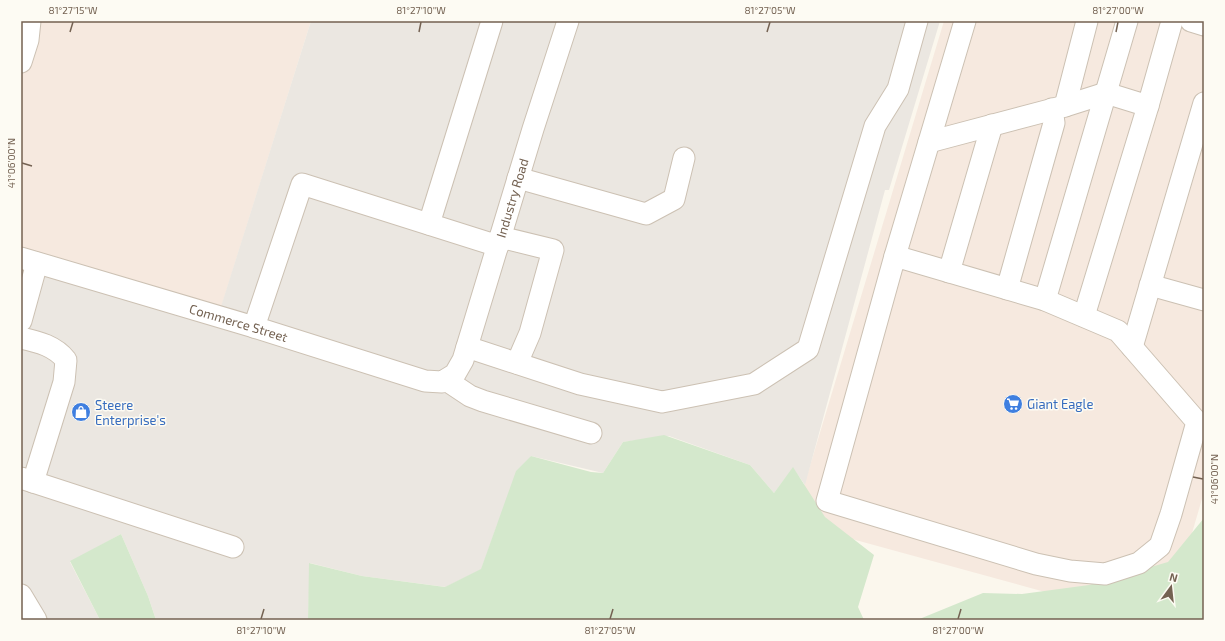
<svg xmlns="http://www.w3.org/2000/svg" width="1225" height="641" font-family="'Exo 2',sans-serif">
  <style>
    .commercial { fill: #f6e9df }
    .industrial { fill: #ebe7e1 }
    .green { fill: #d4e8cc }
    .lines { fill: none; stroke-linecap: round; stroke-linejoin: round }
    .minor-casing { stroke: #ccc1b3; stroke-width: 23 }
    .minor { stroke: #fff; stroke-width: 21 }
    .ticks { fill: none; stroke: #746252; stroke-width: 1.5 }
    .labels { text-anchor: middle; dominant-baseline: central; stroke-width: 3; stroke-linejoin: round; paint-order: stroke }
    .street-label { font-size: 13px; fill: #746252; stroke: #fdfbf3 }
    .shop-label { font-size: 13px; fill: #366cbe; stroke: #fdfbf3; text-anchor: start }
    .neatline { fill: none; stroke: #746252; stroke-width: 1.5 }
    .ticks-label { font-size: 10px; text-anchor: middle; fill: #746252 }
  </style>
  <rect width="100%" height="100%" fill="#fbf7ed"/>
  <path class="commercial" d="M21,21H311L218,317L21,258Z
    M944,21H1204V492L1190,540L1163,577L1056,595L841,536L800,499Z"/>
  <path class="industrial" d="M311,21H940L889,190H885L805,485L793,468L774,493L750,465L669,436L623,442L603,473L531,456L497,525L481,570L446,587L362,576L310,563L308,620H156L148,596L121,534L70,562L100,620H21V258L218,316Z"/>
  <path class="green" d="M664,435L750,465L774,493L793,467L825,517L874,555L858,607L864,620H308L309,563L362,576L445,587L481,569L516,471L531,456L591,472L603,473L623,442Z
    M1204,518V620H917L983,593L1022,594L1089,585L1168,562Z
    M121,534L148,596L156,620H100L70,561Z"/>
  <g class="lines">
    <g class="minor-casing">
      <g id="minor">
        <path d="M1191,21L1204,25"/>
        <path d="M21,62L28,40L30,21"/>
        <path d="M1065,106L1087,21"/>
        <path d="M929,142L1065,106L1106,93L1148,106L1172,21"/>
        <path d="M518,178L646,214L674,199L684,158"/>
        <path d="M429,224L492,21"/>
        <path d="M500,237L553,250L530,333L517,363"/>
        <path d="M895,256L1045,300L1118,331L1197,422L1171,514L1160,546L1139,563L1105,574L1070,571L1036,564L827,501Z"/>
        <path d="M895,256L965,21"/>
        <path id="s1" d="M21,258L254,327L425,381L442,382L455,374L463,360L533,129L568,21"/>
        <path d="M949,272L992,125"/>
        <path d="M1150,285L1204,300"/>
        <path d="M1007,289L1054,123L1052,109"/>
        <path d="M1045,300L1127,21"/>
        <path d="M1084,316L1148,106"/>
        <path d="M21,321L37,263"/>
        <path d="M254,327L302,184L498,246"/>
        <path d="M21,338C39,342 55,346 66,360L64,382L33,482"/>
        <path d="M467,347L580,384L662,402L754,384L808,349L875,126L898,89L917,21"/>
        <path d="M1132,347L1204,103"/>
        <path d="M446,380L470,396L483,401L591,433"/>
        <path d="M21,478L233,547"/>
        <path d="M21,595L36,620"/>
      </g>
    </g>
    <use href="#minor" class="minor"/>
  </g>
  <path class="ticks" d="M70,32L73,22M419,32L421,22M767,32L770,22M1116,32L1118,22M22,163L32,166M1193,477L1203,479M261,619L264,609M610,619L613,609M958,619L961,609"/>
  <defs>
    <g id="supermarket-disc" transform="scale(1)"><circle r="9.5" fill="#3f7fe0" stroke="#fdfbf3"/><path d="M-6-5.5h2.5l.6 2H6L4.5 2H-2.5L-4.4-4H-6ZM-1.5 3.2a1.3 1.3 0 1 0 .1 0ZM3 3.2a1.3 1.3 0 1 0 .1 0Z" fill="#fff"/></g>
    <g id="shop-disc" transform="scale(1)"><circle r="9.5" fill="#3f7fe0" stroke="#fdfbf3"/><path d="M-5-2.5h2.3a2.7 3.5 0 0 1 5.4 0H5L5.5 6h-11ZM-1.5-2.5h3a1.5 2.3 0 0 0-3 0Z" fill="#fff"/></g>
  </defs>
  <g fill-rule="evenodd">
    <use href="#supermarket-disc" x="1013" y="404"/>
    <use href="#shop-disc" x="81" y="412"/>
  </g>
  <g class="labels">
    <g class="street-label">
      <text stroke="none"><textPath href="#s1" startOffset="640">Industry Road</textPath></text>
      <text stroke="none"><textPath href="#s1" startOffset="227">Commerce Street</textPath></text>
    </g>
    <g class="shop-label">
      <text x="1027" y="404">Giant Eagle</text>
      <text x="95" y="405">Steere<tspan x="95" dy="15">Enterprise's</tspan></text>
    </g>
  </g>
  <rect width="1225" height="641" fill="none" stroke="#fdfbf3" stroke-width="44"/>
  <g transform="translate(1171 587) rotate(15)" stroke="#fdfbf3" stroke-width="3" paint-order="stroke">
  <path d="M0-3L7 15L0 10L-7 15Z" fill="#746252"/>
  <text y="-6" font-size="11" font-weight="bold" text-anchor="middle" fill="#746252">N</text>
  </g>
  <rect x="22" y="22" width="1181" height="597" class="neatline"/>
  <g class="ticks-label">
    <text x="73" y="14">81°27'15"W</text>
    <text x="421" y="14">81°27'10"W</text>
    <text x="770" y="14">81°27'05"W</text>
    <text x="1118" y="14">81°27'00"W</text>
    <text transform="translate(11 163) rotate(-90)" y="4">41°06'00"N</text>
    <text transform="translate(1214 479) rotate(-90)" y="4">41°06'00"N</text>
    <text x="261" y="634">81°27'10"W</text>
    <text x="610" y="634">81°27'05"W</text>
    <text x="958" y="634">81°27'00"W</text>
  </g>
</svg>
